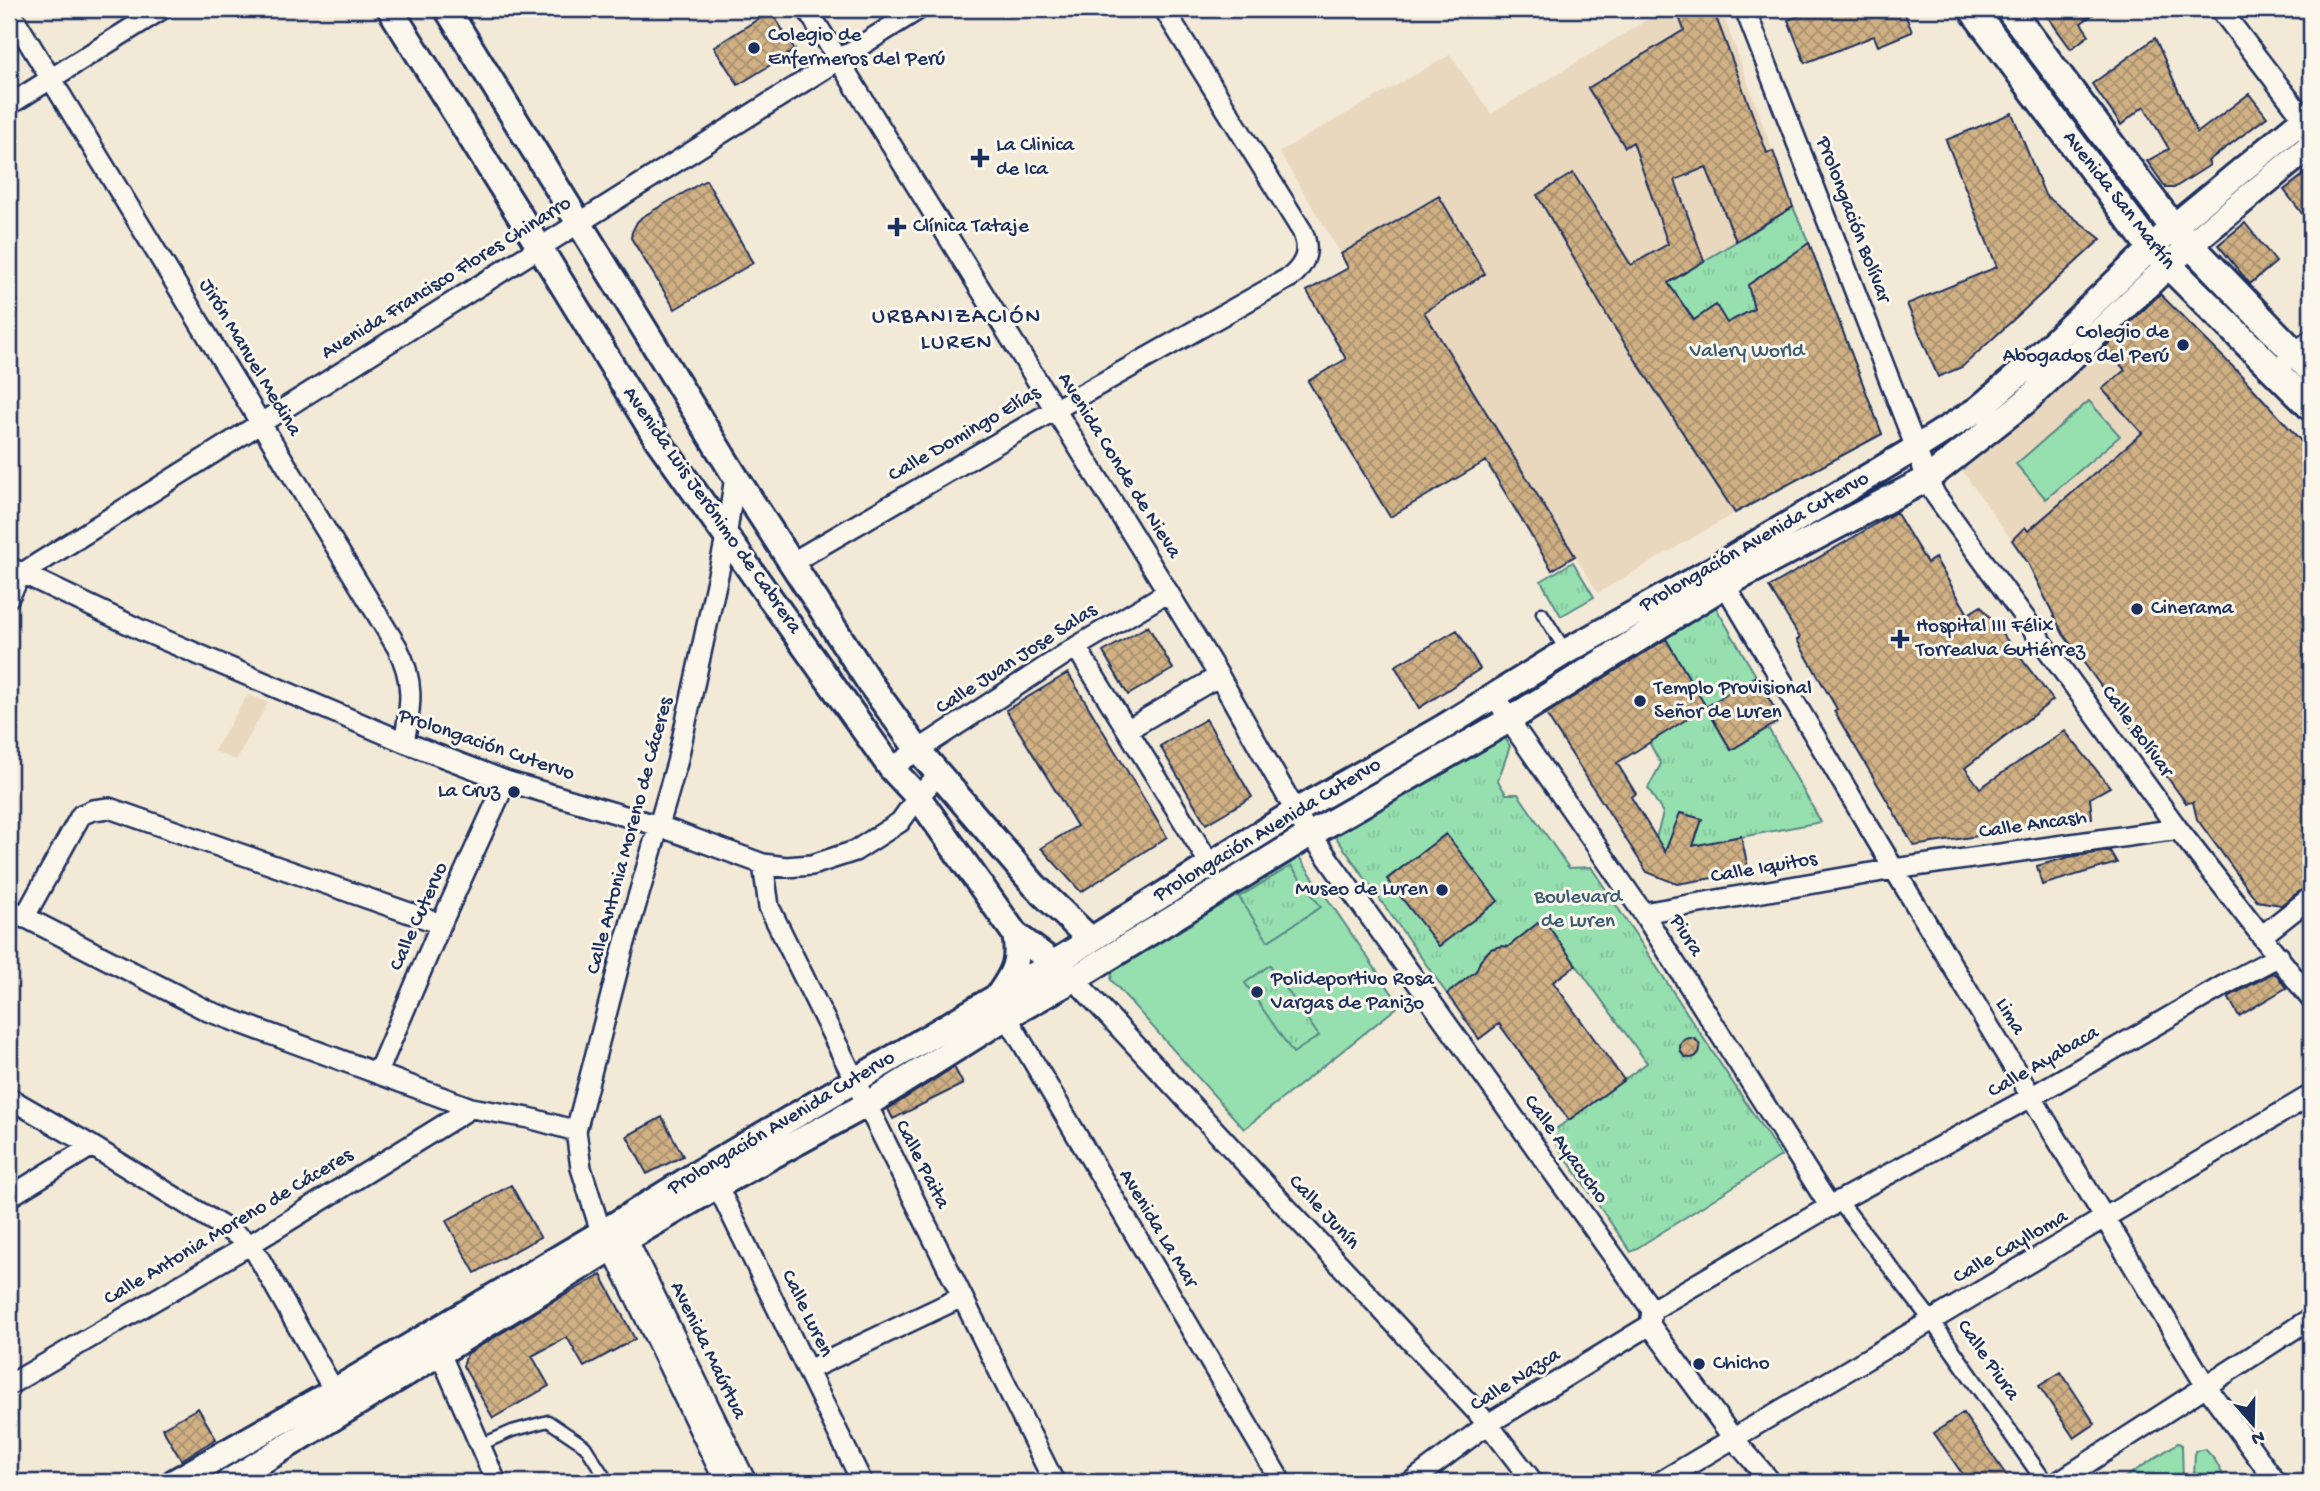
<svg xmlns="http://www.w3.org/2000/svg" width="2320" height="1491" font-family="'Gochi Hand',sans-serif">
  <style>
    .built { fill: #e9d8be }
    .grass { fill: #96e0b0; stroke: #588887; stroke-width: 2 }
    .park { fill: url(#park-tufts); stroke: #588887; stroke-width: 2; fill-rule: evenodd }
    .building { fill: url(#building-cross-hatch); stroke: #1b2f5e; stroke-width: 2 }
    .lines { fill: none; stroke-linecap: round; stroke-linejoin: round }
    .service-casing { stroke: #1b2f5e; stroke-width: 15 }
    .pedestrian-casing { stroke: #1b2f5e; stroke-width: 19 }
    .minor-casing { stroke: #1b2f5e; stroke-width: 24 }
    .tertiary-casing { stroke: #1b2f5e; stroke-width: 30 }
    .secondary-casing { stroke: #1b2f5e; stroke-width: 32 }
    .service { stroke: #fbf7ec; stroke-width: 10 }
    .pedestrian { stroke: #fbf7ec; stroke-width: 14 }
    .minor { stroke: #fbf7ec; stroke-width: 19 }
    .tertiary { stroke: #fbf7ec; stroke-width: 24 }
    .secondary { stroke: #fbf7ec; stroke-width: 26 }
    .poi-dot { fill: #1b2f5e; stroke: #fbf7ec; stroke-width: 2.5 }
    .labels { text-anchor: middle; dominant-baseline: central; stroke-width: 6; stroke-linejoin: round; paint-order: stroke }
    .poi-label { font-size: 21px; fill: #1b2f5e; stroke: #fbf7ec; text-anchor: start }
    .street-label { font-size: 21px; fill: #1b2f5e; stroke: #fbf7ec }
    .park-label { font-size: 21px; fill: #3a5b72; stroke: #fbf7ec }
    .neighbourhood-label { font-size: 23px; letter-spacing: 2px; fill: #1b2f5e; stroke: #fbf7ec }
  </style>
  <defs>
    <pattern id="park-tufts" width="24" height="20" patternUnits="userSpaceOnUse" patternTransform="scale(1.75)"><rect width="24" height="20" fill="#96e0b0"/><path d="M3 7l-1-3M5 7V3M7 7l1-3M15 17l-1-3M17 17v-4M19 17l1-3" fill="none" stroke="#81c09a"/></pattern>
    <pattern id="building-cross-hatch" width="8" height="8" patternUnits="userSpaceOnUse" patternTransform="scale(1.75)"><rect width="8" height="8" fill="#d1b184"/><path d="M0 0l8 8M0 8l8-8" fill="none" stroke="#a9906f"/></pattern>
  </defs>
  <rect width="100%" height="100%" fill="#f3e9d7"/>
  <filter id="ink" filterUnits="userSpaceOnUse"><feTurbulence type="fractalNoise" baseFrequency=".0143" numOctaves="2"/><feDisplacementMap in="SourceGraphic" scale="14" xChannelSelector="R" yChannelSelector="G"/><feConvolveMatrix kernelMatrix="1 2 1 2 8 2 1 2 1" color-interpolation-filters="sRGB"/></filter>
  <g filter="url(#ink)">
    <path class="built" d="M1665,9H1721L1793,207L1609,319L1735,513L1598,593L1424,312L1485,274L1438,197L1341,254L1279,152L1450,55L1491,114Z
      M2099,340L2177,431L2028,563L1958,465Z
      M248,694L268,703L236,760L214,751Z"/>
    <path class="grass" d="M2089,401L2120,436L2046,499L2016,464Z
      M1283,854L1299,857L1400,1005L1244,1129L1111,980L1114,956Z
      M2178,1443L2182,1445L2183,1482H2118Z
      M2205,1449L2215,1460L2227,1482L2194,1479L2195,1451Z"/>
    <path class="park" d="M1793,207L1809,243L1882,434L1735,513L1609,319Z
      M1573,562L1594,597L1561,616L1541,581Z
      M1712,601L1756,676L1706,707L1731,750L1768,728L1821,822L1693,846L1702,820L1681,813L1665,852L1656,838L1663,813L1648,788L1661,764L1649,742L1706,707L1662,632Z
      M1504,736L1510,746L1498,781L1506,794H1518L1569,868L1591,867L1781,1156L1631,1252L1549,1134L1647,1063L1543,919L1508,947C1484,943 1486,959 1475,972C1468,981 1456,988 1447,994L1333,833ZM1446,834L1497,901L1439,945L1387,879Z
      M1291,866L1321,907L1268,941L1239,897Z
      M1270,965L1319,1036L1293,1053L1245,983Z"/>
    <path class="building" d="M1676,9H1713L1767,153L1773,151L1793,207L1736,241L1706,167L1675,180L1704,261L1668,283L1694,320L1716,305L1727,323L1754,309L1748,285L1809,243L1882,434L1735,513L1609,319L1537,195L1573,173L1631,265L1668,244L1633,142L1625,147L1588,88L1684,30Z
      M1817,9H1903L1912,32L1878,46L1874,36L1805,63L1788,20Z
      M2042,9H2101L2081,23L2089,35L2071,49Z
      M771,11L795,50L738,85L714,47Z
      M2155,38L2197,133L2249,94L2267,117L2208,161L2210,165L2174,188H2166L2147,161L2169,149L2144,106L2121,125L2092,84Z
      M2012,113L2045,195L2101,239L1962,367L1938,377L1907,304L1997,267L1946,140Z
      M2311,169V225L2284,190Z
      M706,180L753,263L675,309L631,238L632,232L637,222L642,217Z
      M1439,196L1485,274L1424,312L1575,556L1552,570L1486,461L1390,517L1308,381L1346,359L1307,291L1348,268L1341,254Z
      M2245,223L2276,262L2250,284L2218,245Z
      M2160,294L2241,375L2311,452V883L2281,905L2257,901L2197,819L2193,802L2186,803L2063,634L2028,563L2012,540L2025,527L2028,531L2142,433L2102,389L2125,370L2105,347Z
      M1896,512L1927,563L1935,558L1968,614L1981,606L2053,700L1965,768L1980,788L2065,731L2110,787L2090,798L2092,818L1914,846L1834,711L1837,709L1797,640L1800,638L1769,587Z
      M1148,626L1173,669L1128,695L1103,652Z
      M1457,630L1480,669L1419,708L1395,666Z
      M1666,639L1706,707L1617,763L1636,794L1631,797L1665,852L1680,813L1702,819L1693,846L1741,836L1749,872L1677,884L1647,872L1546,714Z
      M1068,673L1167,837L1081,892L1041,848L1077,826L1006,710Z
      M1756,676L1781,720L1731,750L1706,707Z
      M1206,719L1252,797L1206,824L1160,746Z
      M1446,834L1498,901L1439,946L1387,879Z
      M2110,851L2117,863L2042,885L2037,866L2069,857Z
      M1543,919L1576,965L1553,982L1624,1080L1569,1120L1499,1024L1479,1039L1447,994L1476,971L1481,959L1491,949L1502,946L1508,947Z
      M2273,973L2277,975L2286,988L2239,1016L2228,997Z
      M1680 1048a10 10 0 1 1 20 0a10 10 0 1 1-20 0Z
      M954,1067L963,1084L893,1119L888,1109Z
      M662,1117L683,1156L647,1174L627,1136Z
      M511,1185L540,1237L475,1273L446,1221Z
      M601,1275L635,1339L584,1367L567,1337L532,1356L549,1386L493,1418L463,1366L467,1354L549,1304Z
      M2061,1372L2095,1424L2074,1438L2039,1386Z
      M198,1408L216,1439L181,1460L162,1428Z
      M1963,1413L2011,1482H1968L1934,1433Z"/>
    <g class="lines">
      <g class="service-casing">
        <path id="service" d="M1542,613L1566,651
          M480,1445L512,1431L548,1421L585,1446L608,1482"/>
      </g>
      <g class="pedestrian-casing">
        <path id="pedestrian" d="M1839,1201L1932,1321L2045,1482"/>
      </g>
      <g class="minor-casing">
        <path id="minor" d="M807,9L1168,592L1219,676L1309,835L1317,843L1652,1310L1650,1325L1733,1438L1771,1482
          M1745,9L1916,448L1927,479L1936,496L2178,829L2311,999
          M2220,9L2311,128
          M9,10L397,647C415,681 411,706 404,742
          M9,105L162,9
          M2287,360L2311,340
          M791,563L1056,409L1292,276C1307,262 1310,249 1302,231L1164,9
          M9,567L141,630L404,742L506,781L659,826L763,864L786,867L812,865L855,851L900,822L918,797L940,773
          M1719,575L1894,869L2206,1386L2276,1482
          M9,597L21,574L919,9
          M1076,647L1210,864
          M1495,695L1509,720L1643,913L1830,1207
          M1127,730L1219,676
          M891,768L1076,647L1168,592
          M763,864L769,907L1054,1482
          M9,909L208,1011L471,1108L529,1118L576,1131
          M1643,913L1894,869L2178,829
          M24,918L81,815L93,810L109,808L441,924
          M2263,935L2311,897
          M1074,979L1488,1424L1533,1482
          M1000,1005L1281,1482
          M378,1072L441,924L506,781
          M9,1098L92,1146L251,1244L341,1403
          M712,1175L862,1482
          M9,1197L92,1146
          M620,1229L627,1239L746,1482
          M1652,1310L1839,1201L2031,1097L2228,983L2279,956
          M432,1341L440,1353L496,1482
          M808,1370L962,1297
          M9,1385L251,1244L471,1108
          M725,1482L612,1249L601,1232L581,1168L576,1131L623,949L677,763L726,538L735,476
          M1411,1482L1488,1424L1650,1325
          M1660,1482L2311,1095
          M2058,1482L2311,1318"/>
      </g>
      <g class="tertiary-casing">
        <path id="tertiary" d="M390,9L540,248L657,439L891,768L918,797L1015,934L1064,971
          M447,9L735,476L871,685L918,750L1035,886L1091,940
          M999,994C1014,973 1020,961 1015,934
          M174,1482L334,1391L616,1224L708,1167L1054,963L1296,811L1442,728L1567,651L1715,568L1916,448L1978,409L2025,369L2173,227L2311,113
          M228,1482L627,1239L719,1185L866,1105L1006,1017L1074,979L1309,835L1509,720L1725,585L1927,479L2025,402L2191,244L2311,145"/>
      </g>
      <g class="secondary-casing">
        <path id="secondary" d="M1972,9L2151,248L2311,407
          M2009,9L2173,227L2311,370"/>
      </g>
      <use href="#service" class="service"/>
      <use href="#pedestrian" class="pedestrian"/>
      <use href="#minor" class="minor"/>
      <use href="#tertiary" class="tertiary"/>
      <use href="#secondary" class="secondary"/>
    </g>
  </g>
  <g class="poi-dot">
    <circle cx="754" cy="48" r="7"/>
    <path d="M976.5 147.5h7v7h7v7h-7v7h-7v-7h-7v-7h7z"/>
    <path d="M893.5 216.5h7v7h7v7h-7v7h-7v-7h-7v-7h7z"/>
    <circle cx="2183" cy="345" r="7"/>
    <circle cx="2137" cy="609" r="7"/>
    <path d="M1896.5 628.5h7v7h7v7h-7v7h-7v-7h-7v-7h7z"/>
    <circle cx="1640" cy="701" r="7"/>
    <circle cx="514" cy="792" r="7"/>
    <circle cx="1442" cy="890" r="7"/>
    <circle cx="1257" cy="992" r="7"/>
    <circle cx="1699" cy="1364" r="7"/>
  </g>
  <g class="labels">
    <g class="poi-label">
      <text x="768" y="36">Colegio de<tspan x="768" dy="24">Enfermeros del Perú</tspan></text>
      <text x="996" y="146">La Clinica<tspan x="996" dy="24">de Ica</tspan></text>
      <text x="913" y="227">Clínica Tataje</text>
      <text x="2169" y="333" text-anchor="end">Colegio de<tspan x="2169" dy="24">Abogados del Perú</tspan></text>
      <text x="2151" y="609">Cinerama</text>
      <text x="1916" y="627">Hospital III Félix<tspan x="1916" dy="24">Torrealva Gutiérrez</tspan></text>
      <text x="1654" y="689">Templo Provisional<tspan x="1654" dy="24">Señor de Luren</tspan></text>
      <text x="500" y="792" text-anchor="end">La Cruz</text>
      <text x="1428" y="890" text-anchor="end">Museo de Luren</text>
      <text x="1271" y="980">Polideportivo Rosa<tspan x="1271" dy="24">Vargas de Panizo</tspan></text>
      <text x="1713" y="1364">Chicho</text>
    </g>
    <g class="street-label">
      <text transform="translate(2118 201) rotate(52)">Avenida San Martín</text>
      <text transform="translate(1852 220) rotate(69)">Prolongación Bolívar</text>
      <text transform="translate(447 279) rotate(-32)">Avenida Francisco Flores Chinarro</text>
      <text transform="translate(249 358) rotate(59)">Jirón Manuel Medina</text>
      <text transform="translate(965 435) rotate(-30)">Calle Domingo Elías</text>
      <text transform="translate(1118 466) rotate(58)">Avenida Conde de Nieva</text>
      <text transform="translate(711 511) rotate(55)">Avenida Luis Jerónimo de Cabrera</text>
      <text transform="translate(1755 543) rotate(-30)">Prolongación Avenida Cutervo</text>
      <text transform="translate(1017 660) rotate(-33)">Calle Juan Jose Salas</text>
      <text transform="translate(2136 732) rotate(54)">Calle Bolívar</text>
      <text transform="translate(486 746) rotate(19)">Prolongación Cutervo</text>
      <text transform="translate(2033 826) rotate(-8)">Calle Ancash</text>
      <text transform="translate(1268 831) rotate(-31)">Prolongación Avenida Cutervo</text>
      <text transform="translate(631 836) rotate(-75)">Calle Antonia Moreno de Cáceres</text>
      <text transform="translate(1764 869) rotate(-10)">Calle Iquitos</text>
      <text transform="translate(420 917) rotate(-66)">Calle Cutervo</text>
      <text transform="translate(1685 936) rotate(58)">Piura</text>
      <text transform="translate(2009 1017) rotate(59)">Lima</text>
      <text transform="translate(2044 1063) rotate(-30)">Calle Ayabaca</text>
      <text transform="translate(782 1124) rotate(-31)">Prolongación Avenida Cutervo</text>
      <text transform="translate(1565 1150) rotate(54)">Calle Ayacucho</text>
      <text transform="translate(921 1165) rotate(63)">Calle Paita</text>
      <text transform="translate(1323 1213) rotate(47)">Calle Junín</text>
      <text transform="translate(229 1228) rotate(-31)">Calle Antonia Moreno de Cáceres</text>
      <text transform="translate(1157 1229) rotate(59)">Avenida La Mar</text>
      <text transform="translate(2011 1248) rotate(-30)">Calle Caylloma</text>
      <text transform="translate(806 1314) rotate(64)">Calle Luren</text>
      <text transform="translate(707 1351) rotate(64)">Avenida Maúrtua</text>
      <text transform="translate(1987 1361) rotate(55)">Calle Piura</text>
      <text transform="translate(1516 1381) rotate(-32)">Calle Nazca</text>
    </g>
    <g class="park-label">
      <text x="1747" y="352">Valery World</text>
      <text x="1578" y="898">Boulevard<tspan x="1578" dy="24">de Luren</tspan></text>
    </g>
    <g class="neighbourhood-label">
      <text x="957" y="317">URBANIZACIÓN<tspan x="957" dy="26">LUREN</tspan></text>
    </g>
  </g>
  <rect width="2320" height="1491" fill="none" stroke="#fbf7ec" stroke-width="35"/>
  <rect x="18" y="18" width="2285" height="1456" fill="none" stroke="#1b2f5e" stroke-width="2.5" filter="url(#ink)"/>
  <g transform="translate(2253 1424) rotate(160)" stroke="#fbf7ec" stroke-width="5" paint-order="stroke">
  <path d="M0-5L12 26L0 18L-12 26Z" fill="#1b2f5e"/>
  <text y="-10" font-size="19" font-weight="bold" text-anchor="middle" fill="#1b2f5e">N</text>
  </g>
</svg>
